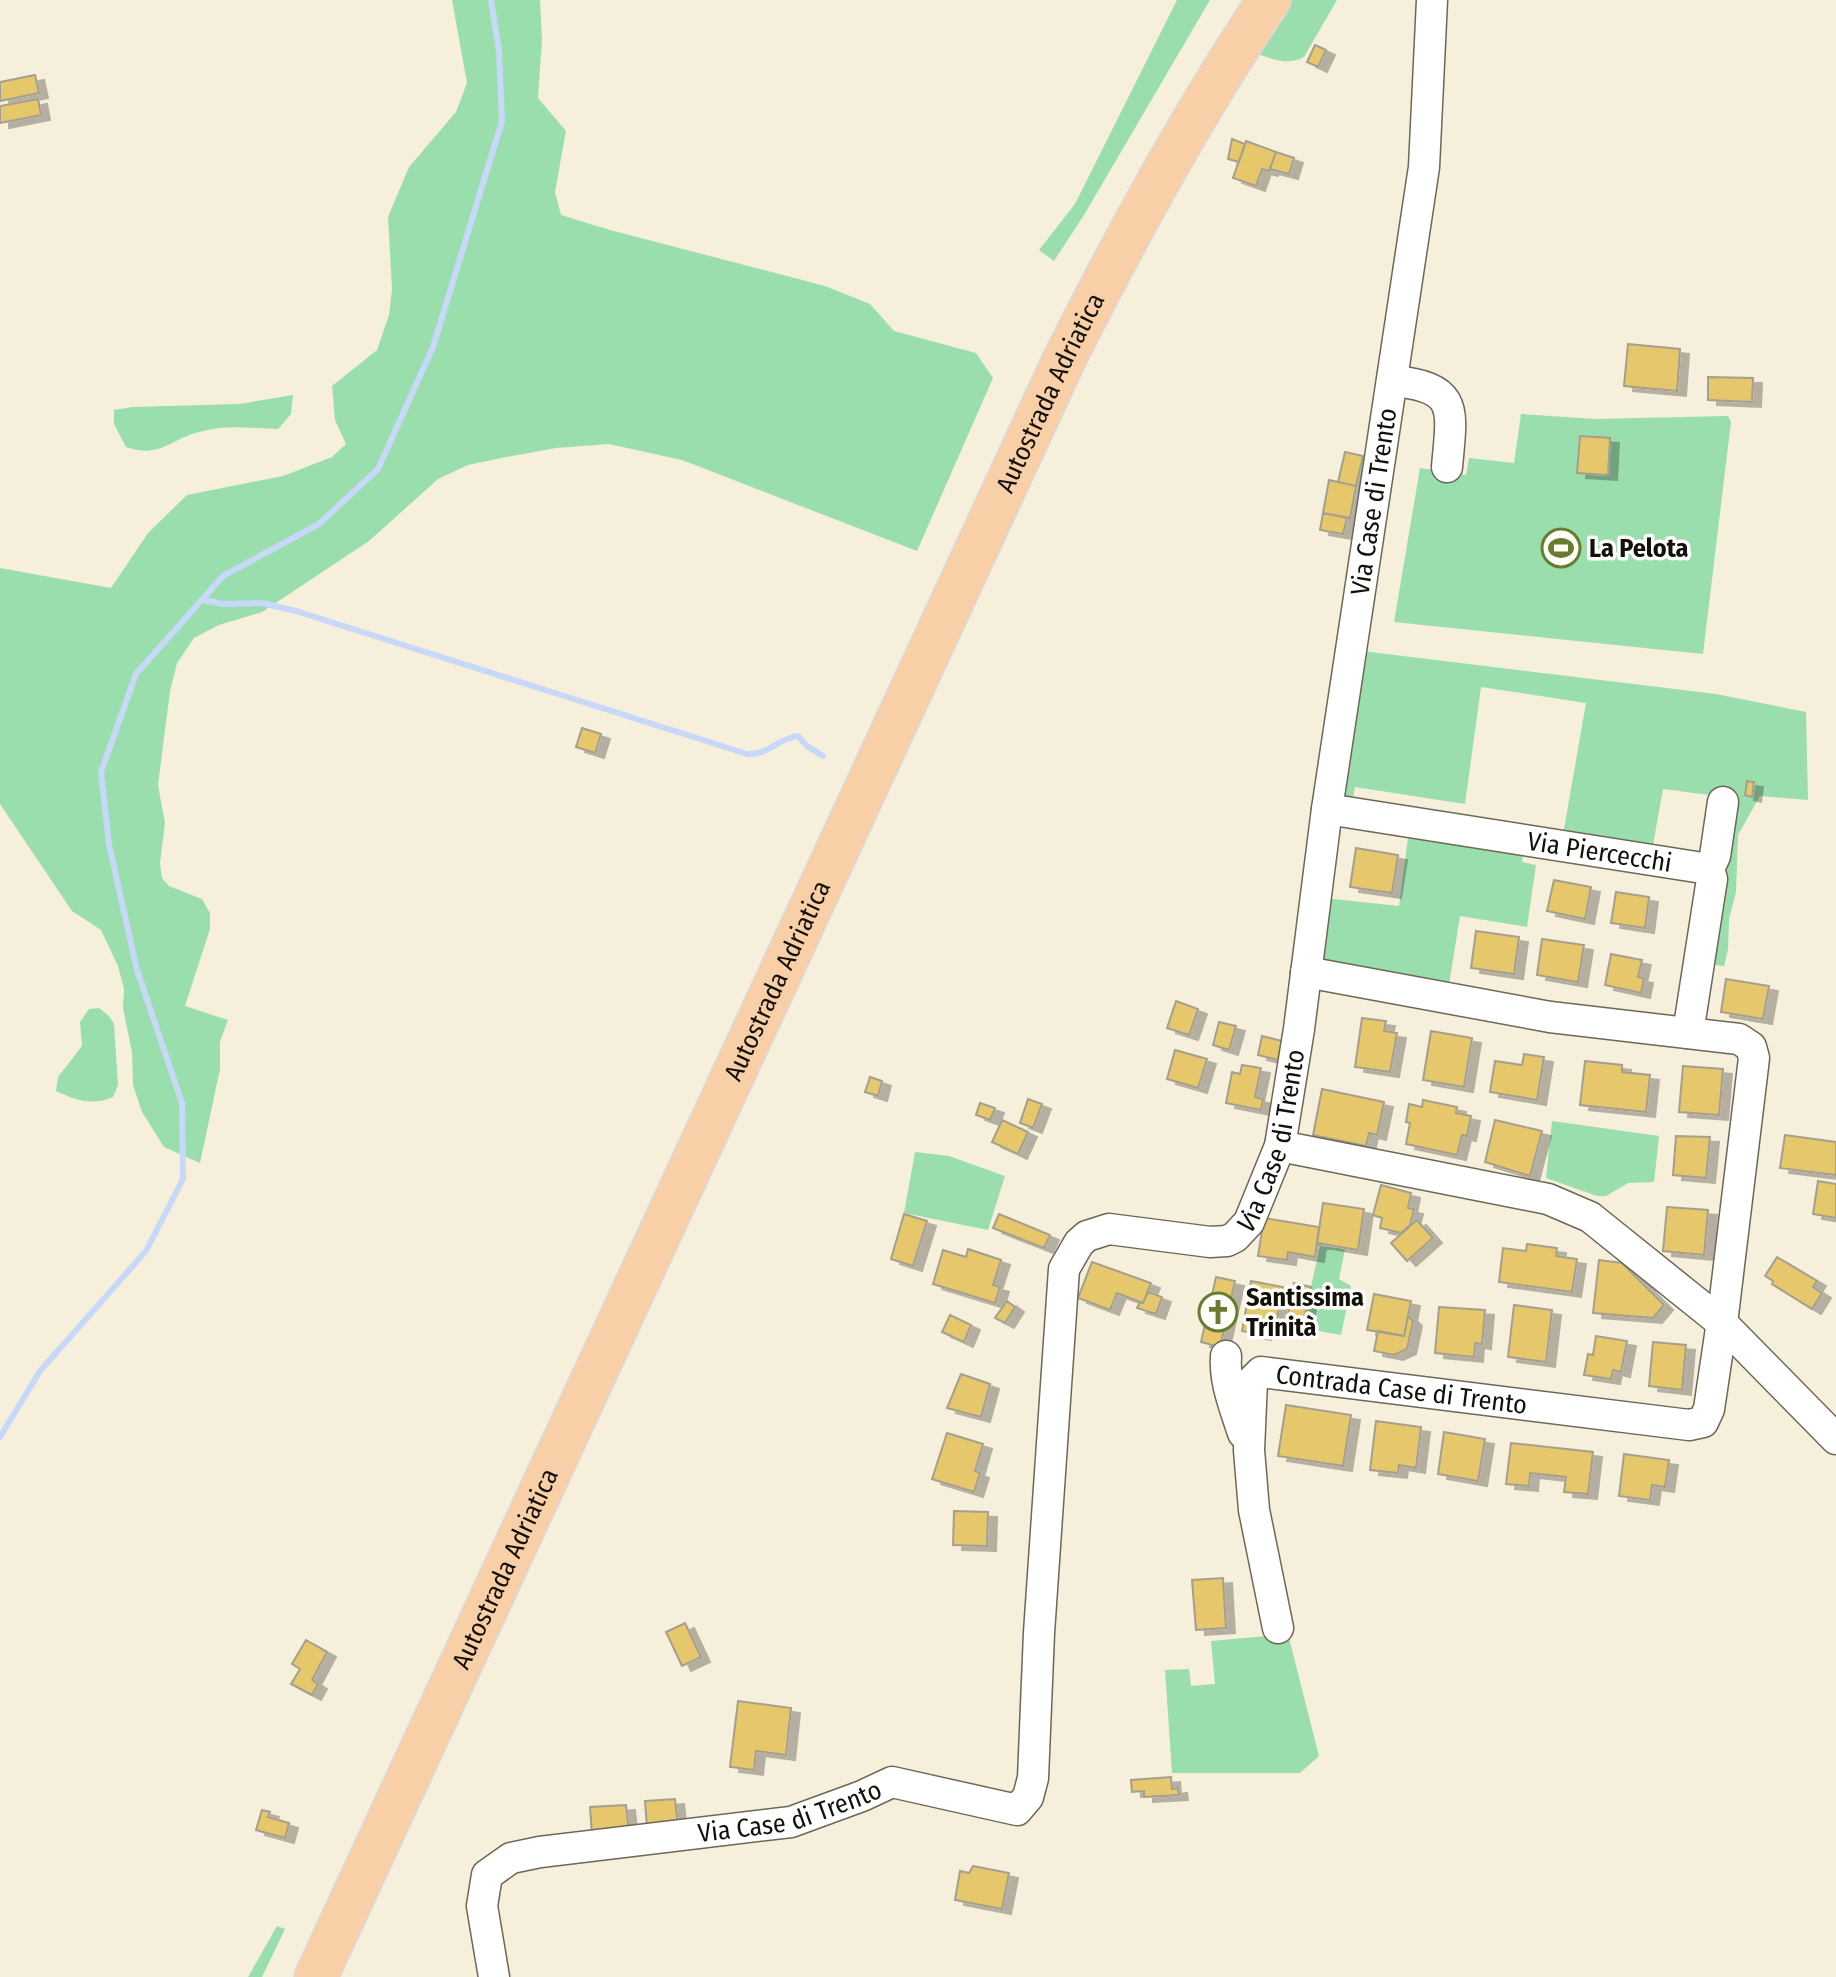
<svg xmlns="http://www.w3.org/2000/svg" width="1836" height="1977" font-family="'Fira Sans Condensed',sans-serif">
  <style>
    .green { fill: #9adeae }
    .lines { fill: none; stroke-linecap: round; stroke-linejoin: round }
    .stream { stroke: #c8d8f8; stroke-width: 6 }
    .building { fill: #e7c76c; stroke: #a59f8d; stroke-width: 2; filter: url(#shadow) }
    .minor-casing { stroke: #6d6756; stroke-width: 33 }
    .highway-casing { stroke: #d9d9d8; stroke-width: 45 }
    .minor { stroke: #fff; stroke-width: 30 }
    .highway { stroke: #f8cfa7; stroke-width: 42 }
    .labels { text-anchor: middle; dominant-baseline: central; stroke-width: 7; stroke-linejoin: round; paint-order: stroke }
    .street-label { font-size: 26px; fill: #12100a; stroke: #fefdf9 }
    .poi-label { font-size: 26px; font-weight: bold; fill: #12100a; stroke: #fefdf9; text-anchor: start }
  </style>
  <defs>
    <filter id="shadow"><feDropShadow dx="9" dy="5" stdDeviation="0" flood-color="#0004"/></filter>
  </defs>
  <rect width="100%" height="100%" fill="#f6efdc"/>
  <path class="green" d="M452,0H540L542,40L538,98L566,131L555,192L561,215L610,230L825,286L870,304L894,331L976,353L993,378L917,551L682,460L609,444L556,448L506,457L468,465L438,479L369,541L262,612L219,625L194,638L177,663L170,691L158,785L165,823L160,863L162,878L169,886L202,899L210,913V929L185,1006L228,1020L220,1042V1069L200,1163L164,1147L142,1112L133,1085L132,1052L123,1008L124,989L118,966L101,930L72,911L0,804V568L111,588L148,533L187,495L283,476L332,457L346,444L335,420L332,386L377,350L389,315L392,289L388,217L409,167L456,112L467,83Z
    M1177,0H1210L1084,215L1054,261L1039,250L1075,204Z
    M1292,0H1337L1304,57C1288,65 1274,60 1258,54Z
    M293,395L291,414L278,429C253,428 228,425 203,431C170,438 162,459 126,447L114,424V410L133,407L240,404Z
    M1521,414L1595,419L1728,416L1731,422L1703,654L1394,622L1420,468L1466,475L1469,458L1514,463Z
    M1362,651L1716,694L1806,712L1808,800L1760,796L1738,835L1736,892L1729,919L1728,950L1724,966L1708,964L1733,798L1663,789L1653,845L1563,835L1586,703L1481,687L1465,804L1355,787L1352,802L1335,801Z
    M1408,838L1523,855L1522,862L1536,865L1527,927L1460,916L1448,991L1316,969L1324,898L1399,906Z
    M99,1008L109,1016L114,1024L118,1085L113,1097C92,1106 76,1100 56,1091L58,1077L82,1046L80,1022L89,1009Z
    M1552,1121L1659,1136L1654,1182L1628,1183L1606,1196H1597L1546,1178Z
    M915,1152L949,1156L1005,1176L988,1230L904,1213Z
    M1320,1246L1345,1249L1339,1279L1351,1286L1341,1335L1302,1328Z
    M1288,1634L1319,1756L1300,1773H1172L1165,1670L1189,1669L1191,1686L1215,1684L1211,1641Z
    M277,1926L285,1929L262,1977H248Z"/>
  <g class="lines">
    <path class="stream" d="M202,600L224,604L262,603L296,611L747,754C767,756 778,738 798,736L805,744
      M807,746L823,756
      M0,1437L40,1371L146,1251L183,1179L182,1103L137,970L109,844L101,772L136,674L223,576L319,524L378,469L433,347L502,121L499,51L491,0"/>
  </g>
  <path class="building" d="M1315,45L1326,50L1318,67L1307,62Z
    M35,75L39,93L0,101V82Z
    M38,99L41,115L0,123V106Z
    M1232,139L1245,144L1239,162L1228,159Z
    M1246,141L1276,152L1269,171L1262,169L1256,186L1233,178Z
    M1276,152L1294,158L1289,174L1270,169Z
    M1628,344L1680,349L1677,391L1624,386Z
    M1708,377L1753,378L1752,402L1708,400Z
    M1580,436L1610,438L1608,475L1577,473Z
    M1345,452L1363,456L1356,486L1338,482Z
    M1329,480L1356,486L1350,518L1323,513Z
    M1323,513L1347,518L1343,534L1320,530Z
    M582,728L601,734L595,753L576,747Z
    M1747,781L1754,782L1752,797L1745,795Z
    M1356,848L1398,855L1392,893L1350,887Z
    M1554,880L1591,887L1585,919L1547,911Z
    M1616,892L1649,897L1645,928L1611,923Z
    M1476,931L1519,937L1514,974L1471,968Z
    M1542,939L1584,945L1578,982L1537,975Z
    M1611,954L1642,960L1638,977L1644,978L1641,993L1605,985Z
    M1726,979L1769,986L1763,1019L1721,1012Z
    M1176,1001L1198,1009L1189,1035L1167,1028Z
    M1362,1018L1386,1021L1384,1031L1397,1033L1390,1072L1355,1067Z
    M1219,1022L1236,1026L1229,1050L1213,1045Z
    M1431,1031L1472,1038L1464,1087L1423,1080Z
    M1262,1036L1282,1041L1278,1060L1258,1055Z
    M1175,1050L1207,1059L1198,1088L1167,1079Z
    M1524,1054L1544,1057L1537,1100L1490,1092L1495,1061L1522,1065Z
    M1585,1061L1622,1065V1072L1650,1075L1646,1112L1580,1105Z
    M1242,1065L1261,1068L1255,1097L1263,1099L1261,1110L1226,1103L1232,1072L1240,1074Z
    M1683,1066L1723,1069L1719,1115L1679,1112Z
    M870,1077L882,1081L878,1096L865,1092Z
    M1322,1089L1384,1102L1377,1135L1369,1133L1366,1146L1313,1135Z
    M1028,1099L1042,1104L1033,1128L1020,1123Z
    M1423,1100L1457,1107L1456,1113L1471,1116L1467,1136L1462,1135L1457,1155L1406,1144L1410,1123L1406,1122L1409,1104L1422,1107Z
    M980,1103L995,1108L990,1120L976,1115Z
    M1002,1120L1028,1132L1018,1154L992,1142Z
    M1495,1120L1542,1131L1530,1176L1485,1162Z
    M1785,1135L1836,1142V1175L1780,1168Z
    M1676,1136L1710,1137L1706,1178L1673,1175Z
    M1818,1181L1836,1184V1218L1813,1214Z
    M1381,1185L1411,1193L1408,1208L1414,1209L1410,1225L1401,1233L1380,1228L1382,1218L1373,1215Z
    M1323,1203L1364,1209L1358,1250L1317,1243Z
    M1667,1207L1708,1210L1704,1255L1663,1251Z
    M904,1214L927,1221L913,1266L891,1259Z
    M999,1214L1050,1235L1044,1248L993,1228Z
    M1264,1218L1319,1227L1315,1257L1288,1252L1287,1260L1258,1256Z
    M1417,1220L1433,1238L1407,1261L1391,1243Z
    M1527,1244L1557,1248L1556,1256L1577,1259L1572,1292L1499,1282L1503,1248L1526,1251Z
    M968,1249L1001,1260L993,1285L1000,1287L995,1303L933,1284L943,1250L966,1257Z
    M1777,1257L1817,1281L1813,1287L1822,1293L1812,1309L1772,1284L1773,1281L1765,1276Z
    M1599,1260L1622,1263L1664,1305L1653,1318L1593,1313Z
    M1092,1262L1151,1283L1143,1303L1117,1293L1110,1310L1078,1298Z
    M1216,1277L1235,1281L1220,1347L1201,1342Z
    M1251,1281L1283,1287L1275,1329L1264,1327L1262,1335L1242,1331Z
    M1294,1283L1311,1287L1302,1328L1286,1325Z
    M1148,1292L1162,1297L1156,1314L1137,1308L1140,1302L1143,1303Z
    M1374,1294L1411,1301L1404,1336L1367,1330Z
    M1007,1301L1015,1307L1005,1323L995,1318Z
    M1514,1305L1552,1310L1546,1362L1508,1357Z
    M1439,1307L1485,1310L1482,1344L1475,1343L1474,1357L1435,1353Z
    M950,1315L971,1325L964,1342L942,1332Z
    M1408,1316L1413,1321L1407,1349L1394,1355L1374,1351L1378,1331L1404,1336Z
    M1596,1336L1627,1341L1621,1372L1613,1370L1611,1379L1584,1375L1588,1354L1593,1355Z
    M1653,1342L1686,1345L1682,1390L1649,1386Z
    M961,1374L990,1384L981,1417L947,1408Z
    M1286,1405L1351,1415L1343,1466L1278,1456Z
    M1376,1421L1421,1427L1416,1468L1399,1465L1398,1473L1370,1470Z
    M1444,1432L1485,1439L1478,1481L1438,1474Z
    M947,1433L983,1444L975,1471L980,1473L974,1492L932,1479Z
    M1511,1443L1593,1452L1588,1494L1564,1492L1566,1477L1530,1473L1529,1486L1506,1484Z
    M1624,1454L1669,1460L1665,1487L1652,1485L1650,1500L1619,1496Z
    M954,1511L988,1512L987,1546L953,1545Z
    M1223,1578L1226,1628L1196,1630L1192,1580Z
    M685,1623L701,1657L682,1666L666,1632Z
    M306,1640L327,1652L312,1680L318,1684L312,1695L291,1684L300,1669L292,1664Z
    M738,1701L791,1708L786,1755L756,1751L754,1770L730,1767Z
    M1171,1777L1172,1789L1178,1788L1179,1795L1144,1797V1791L1132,1792L1131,1780Z
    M675,1799L678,1825L647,1828L645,1801Z
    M626,1805L629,1833L592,1835L590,1807Z
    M262,1810L270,1812L268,1817L289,1823L285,1838L256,1830Z
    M973,1866L1009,1873L1002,1909L955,1900L960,1871L969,1873Z"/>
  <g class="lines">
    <g class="minor-casing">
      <g id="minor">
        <path d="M1393,381C1460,387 1452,410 1447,467"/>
        <path id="s1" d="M1327,809L1709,869L1712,879L1688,1033"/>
        <path d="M1709,869L1715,856L1723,802"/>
        <path d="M1280,1146L1548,1199L1590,1217L1722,1323L1836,1439"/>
        <path d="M1226,1356C1224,1382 1235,1408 1243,1433"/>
        <path id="s2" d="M1278,1628L1254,1510L1249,1450L1252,1381L1261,1372L1689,1425L1703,1422L1709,1409L1723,1315L1754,1058L1751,1047L1739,1039L1550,1017L1306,972"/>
        <path id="s3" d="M494,1977L482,1906L487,1875L511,1858L540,1852L791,1822L862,1796L892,1782L1017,1810L1028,1797L1033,1778L1039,1633L1064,1269L1079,1243L1087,1236L1109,1229L1210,1242L1227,1241L1235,1237L1249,1222L1280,1146L1299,1029L1327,809L1424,167L1432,0"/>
      </g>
    </g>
    <g class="highway-casing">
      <g id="highway">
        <path id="s4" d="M316,1977L1064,360C1126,236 1192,115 1269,0"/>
      </g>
    </g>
    <use href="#minor" class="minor"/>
    <use href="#highway" class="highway"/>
  </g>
  <defs>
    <g id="stadium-ring" transform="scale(2)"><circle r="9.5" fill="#fefdf9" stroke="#677c2d" stroke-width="1.5"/><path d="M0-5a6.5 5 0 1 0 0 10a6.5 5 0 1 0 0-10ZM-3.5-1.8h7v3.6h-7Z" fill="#677c2d"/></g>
    <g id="church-ring" transform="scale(2)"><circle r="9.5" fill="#fefdf9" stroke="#677c2d" stroke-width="1.5"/><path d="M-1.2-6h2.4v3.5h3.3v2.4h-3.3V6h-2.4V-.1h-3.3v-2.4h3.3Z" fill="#677c2d"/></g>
  </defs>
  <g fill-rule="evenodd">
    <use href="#stadium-ring" x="1561" y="548"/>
    <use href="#church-ring" x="1218" y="1312"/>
  </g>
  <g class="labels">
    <g class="street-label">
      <text stroke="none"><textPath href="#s4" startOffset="1746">Autostrada Adriatica</textPath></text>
      <text stroke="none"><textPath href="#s3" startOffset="2144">Via Case di Trento</textPath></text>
      <text stroke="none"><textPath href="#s1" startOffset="276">Via Piercecchi</textPath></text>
      <text stroke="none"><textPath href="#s4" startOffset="1098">Autostrada Adriatica</textPath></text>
      <text stroke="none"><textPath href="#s3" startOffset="1496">Via Case di Trento</textPath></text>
      <text stroke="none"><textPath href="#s2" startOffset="404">Contrada Case di Trento</textPath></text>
      <text stroke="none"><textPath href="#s4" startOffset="450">Autostrada Adriatica</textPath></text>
      <text stroke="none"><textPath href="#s3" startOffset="416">Via Case di Trento</textPath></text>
    </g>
    <g class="poi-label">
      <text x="1589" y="548">La Pelota</text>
      <text x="1246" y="1297">Santissima<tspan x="1246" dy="30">Trinità</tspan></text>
    </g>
  </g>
</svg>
